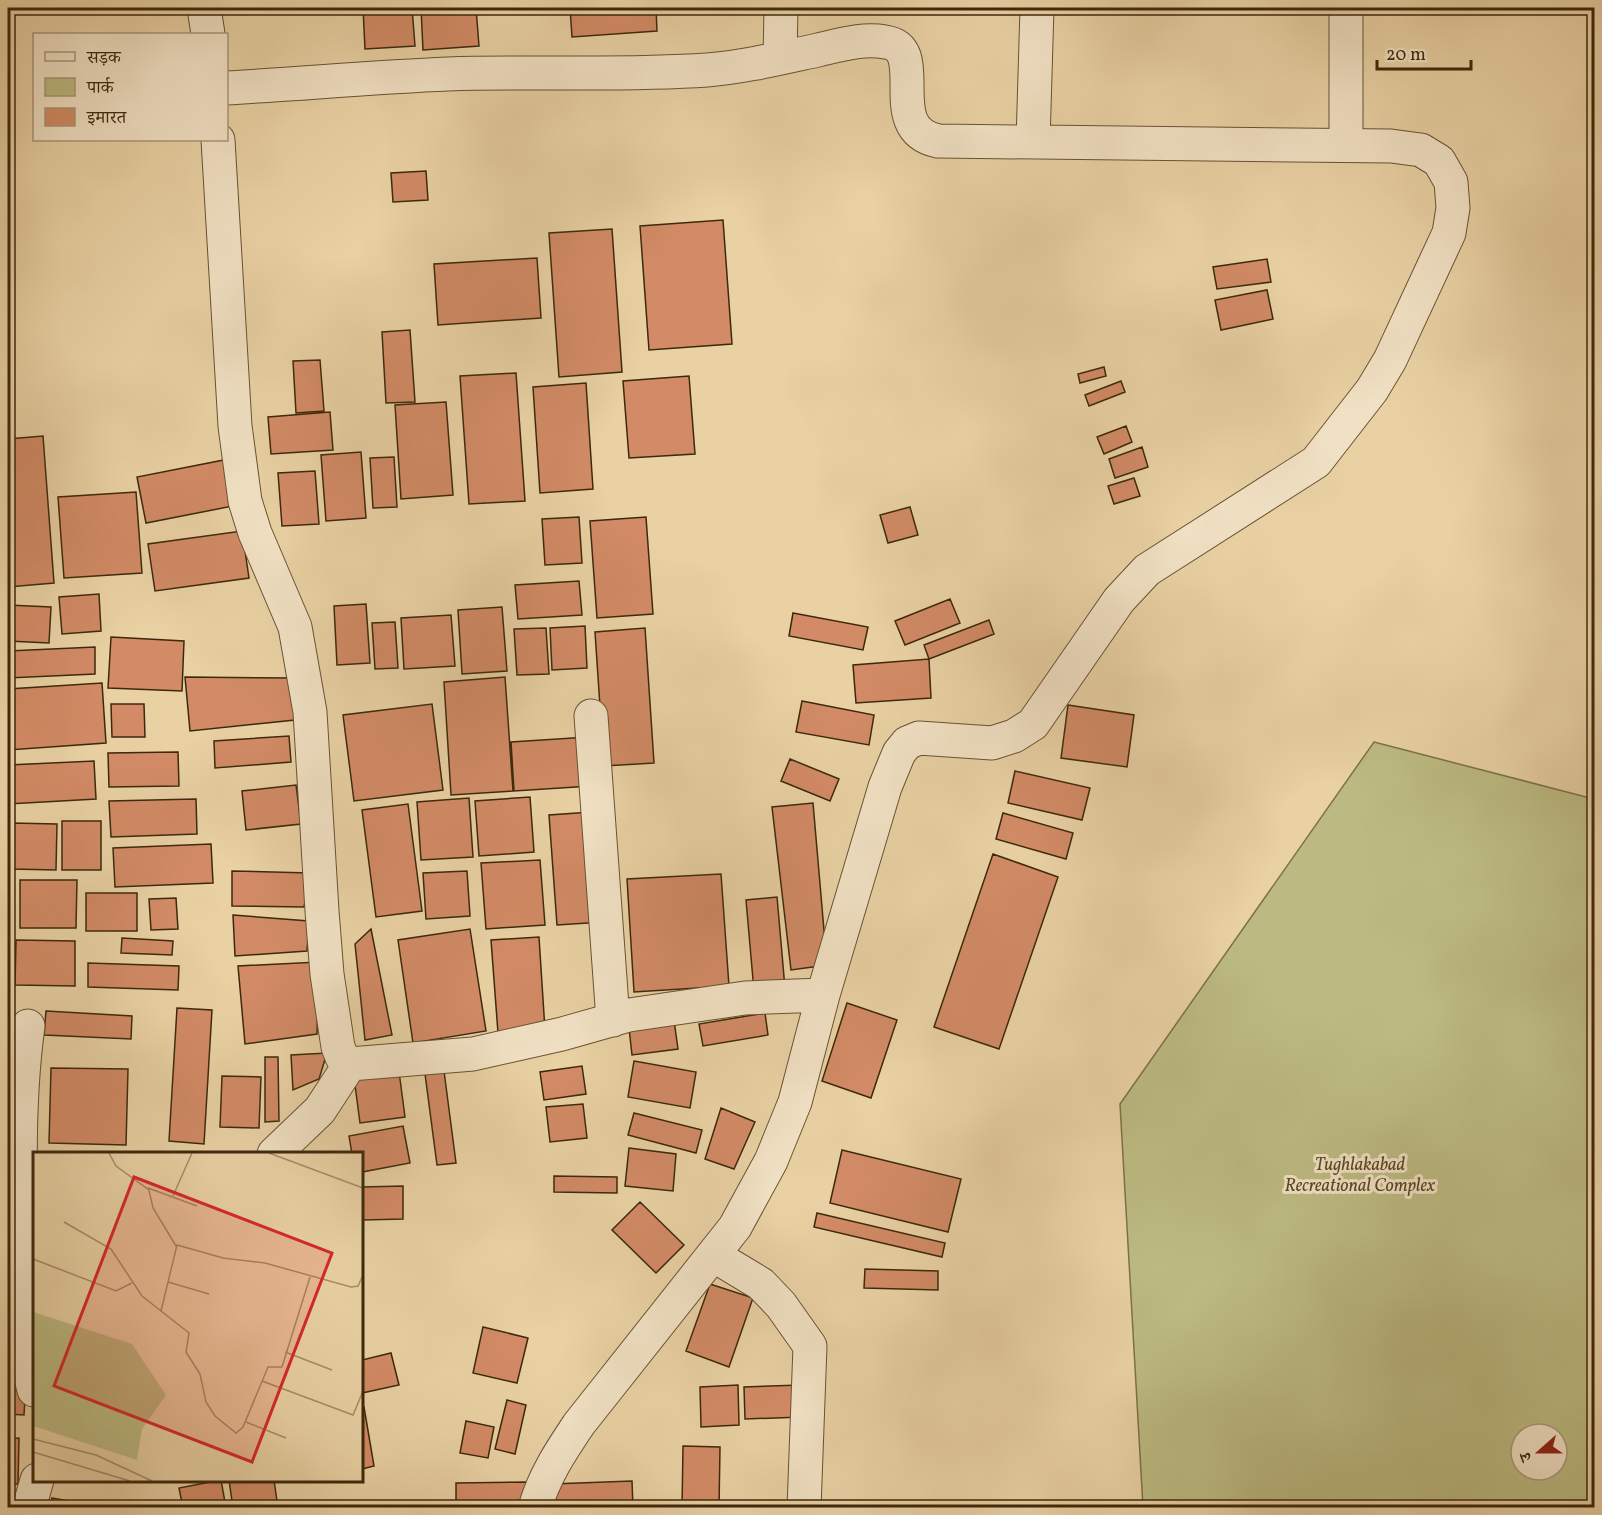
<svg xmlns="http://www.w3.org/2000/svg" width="1602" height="1515" font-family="Vollkorn,'Noto Serif Devanagari',serif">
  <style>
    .green { fill: #bcba82; stroke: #7c7247; stroke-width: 1.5; fill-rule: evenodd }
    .building { fill: #d28b66; stroke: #3c290c; stroke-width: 1.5 }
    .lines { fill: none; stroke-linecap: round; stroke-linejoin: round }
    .minor-casing { stroke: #675332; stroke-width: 35 }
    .minor { stroke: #f1e1c4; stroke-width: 33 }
    .labels { text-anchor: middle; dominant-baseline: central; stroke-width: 6; stroke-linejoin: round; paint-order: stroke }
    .park-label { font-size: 18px; font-style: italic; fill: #564624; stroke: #f1e1c4 }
    .inset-road { fill: none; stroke: #a48e67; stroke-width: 1.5 }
    .view { fill: #d62828; fill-opacity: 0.15; stroke: #d62828; stroke-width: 3 }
    .inset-edge { fill: none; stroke: #3c290c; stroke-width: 3 }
  </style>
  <rect width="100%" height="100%" fill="#e9d1a4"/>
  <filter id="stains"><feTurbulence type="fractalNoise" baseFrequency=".00333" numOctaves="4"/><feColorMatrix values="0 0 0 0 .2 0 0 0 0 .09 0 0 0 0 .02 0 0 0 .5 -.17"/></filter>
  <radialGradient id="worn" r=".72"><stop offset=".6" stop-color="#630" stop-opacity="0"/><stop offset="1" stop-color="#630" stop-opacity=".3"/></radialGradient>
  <path class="green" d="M1374,742L1594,799V1507H1143L1120,1104ZM1521,1434H1557V1470H1521Z"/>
  <path class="building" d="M363,8H412L415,46L365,49Z
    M421,8H476L479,46L423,50Z
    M570,8H656L657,31L572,37Z
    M426,171L428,200L393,202L391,173Z
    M723,220L732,344L649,350L640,226Z
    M612,229L622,372L559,377L549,233Z
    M537,258L541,318L438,325L434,264Z
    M1267,259L1271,282L1217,289L1213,267Z
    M1267,290L1273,319L1221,330L1215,300Z
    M410,330L415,402L386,403L382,332Z
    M320,360L324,411L296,413L293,361Z
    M1104,367L1106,376L1080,383L1078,374Z
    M516,373L525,501L469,504L460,376Z
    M689,376L695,454L629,458L623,381Z
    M1121,381L1125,392L1089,406L1085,395Z
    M586,383L593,489L540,493L533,387Z
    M446,402L453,495L401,499L395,405Z
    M330,412L333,450L271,454L268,417Z
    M1126,426L1132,442L1104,454L1097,437Z
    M43,436L54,583L8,587V439Z
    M1142,447L1148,467L1115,478L1109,459Z
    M361,452L366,518L326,521L321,455Z
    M394,457L397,507L373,508L370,458Z
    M229,459L238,505L146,523L137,477Z
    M315,471L319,524L282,526L278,473Z
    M1134,478L1140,496L1114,504L1108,486Z
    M136,492L142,573L64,578L58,497Z
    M910,507L918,535L888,543L880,515Z
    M579,517L582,563L545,565L542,519Z
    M646,517L653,614L597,618L590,521Z
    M242,531L249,578L155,591L148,544Z
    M579,581L582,615L518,619L515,585Z
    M99,594L101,631L62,634L59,597Z
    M950,599L960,623L905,645L895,621Z
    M366,604L370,663L337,665L334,606Z
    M8,605L51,607L49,643L8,641Z
    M502,607L507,671L462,674L458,610Z
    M793,613L868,627L863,650L789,636Z
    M451,615L455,666L404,669L401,618Z
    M989,620L994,634L929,659L924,645Z
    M395,622L398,668L375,669L372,623Z
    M585,626L587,668L552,670L550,628Z
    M546,628L549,674L517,675L514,629Z
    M645,628L654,763L604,766L595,632Z
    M111,637L184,641L182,691L108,688Z
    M95,647V674L8,678V651Z
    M929,659L931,698L856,703L853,665Z
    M185,677L294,678L295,720L190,731Z
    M505,677L513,791L451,795L444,682Z
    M102,683L106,743L8,750V689Z
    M802,701L874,715L869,745L796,732Z
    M111,704H144L145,737H112Z
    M432,704L443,790L354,801L343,715Z
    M1068,705L1134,715L1127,767L1061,758Z
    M289,736L291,762L215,768L214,741Z
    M588,737L591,786L514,791L511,742Z
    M178,752L179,786L109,787L108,753Z
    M790,759L839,779L830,801L781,781Z
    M94,761L96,799L8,804V765Z
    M1015,771L1090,788L1082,820L1008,803Z
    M296,785L301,824L246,830L242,791Z
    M530,797L534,852L479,856L475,801Z
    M469,798L473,857L421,860L417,802Z
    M196,799L197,834L111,837L109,801Z
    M813,803L827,965L791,970L772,807Z
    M408,804L422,911L376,917L362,810Z
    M591,812L603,922L557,925L549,815Z
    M1003,813L1073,833L1066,859L996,839Z
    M62,821H101V870H62Z
    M11,823L57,824L56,870L11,869Z
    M211,844L213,883L115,887L113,848Z
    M993,854L1058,877L999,1049L934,1027Z
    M540,860L545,925L486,929L481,863Z
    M232,871L310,873L304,907L232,906Z
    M467,871L470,916L426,919L423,873Z
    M721,874L729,986L634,992L627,879Z
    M20,880H77L76,928H20Z
    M86,893H137V931H86Z
    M777,897L785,988L754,991L746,900Z
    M176,898L178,929L151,930L149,899Z
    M233,915L309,921L307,951L235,956Z
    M371,929L392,1035L365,1040L355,944Z
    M470,929L486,1031L413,1043L398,940Z
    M539,937L545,1030L498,1033L491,940Z
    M122,938L173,941L172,955L121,953Z
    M16,940L75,941V986L15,985Z
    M319,962L317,1034L245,1044L238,966Z
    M88,963L179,966L178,990L88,987Z
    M847,1003L897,1020L871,1098L822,1081Z
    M177,1008L212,1010L204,1144L169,1141Z
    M46,1011L132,1016L131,1039L44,1035Z
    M673,1013L678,1049L632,1055L628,1019Z
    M765,1013L768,1035L703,1046L699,1024Z
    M327,1053L319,1079L293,1090L291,1055Z
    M265,1057H278L279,1121L265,1122Z
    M634,1061L696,1072L690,1108L628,1097Z
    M398,1064L405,1117L360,1123L353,1070Z
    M582,1066L586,1094L544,1100L540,1072Z
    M51,1068L128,1069L126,1145L49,1143Z
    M444,1071L456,1163L437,1165L425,1074Z
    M222,1076L261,1077L259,1128L220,1127Z
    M583,1104L587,1138L550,1142L546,1107Z
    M721,1108L755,1122L734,1169L705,1159Z
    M634,1113L702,1130L696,1153L628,1135Z
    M403,1126L410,1163L362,1172V1154H352L349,1136Z
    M629,1148L676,1154L673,1191L625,1186Z
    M842,1150L961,1179L948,1232L830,1203Z
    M554,1176L617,1177V1193L554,1192Z
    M403,1186V1219L362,1220V1187Z
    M640,1202L684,1245L656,1273L612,1230Z
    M817,1213L945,1243L942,1257L814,1227Z
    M865,1269L938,1271V1290L864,1288Z
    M710,1284L753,1298L729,1367L686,1351Z
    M483,1327L528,1338L517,1383L473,1373Z
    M391,1353L399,1385L362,1393V1360Z
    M8,1380L26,1381L24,1415L8,1414Z
    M738,1385L739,1425L701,1427L700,1387Z
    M801,1385L802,1417L745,1419L744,1387Z
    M507,1400L526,1405L515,1454L495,1449Z
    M362,1407H364L374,1466L362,1469Z
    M466,1421L494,1427L488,1458L460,1453Z
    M19,1438L18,1484H8V1439Z
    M683,1446L720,1447L719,1508H682Z
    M221,1480L226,1508H183L179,1488Z
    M229,1480H274L278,1508H233Z
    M632,1481L633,1508H553L552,1484Z
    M528,1482L524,1508H456V1483Z
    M52,1498L109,1508H51Z"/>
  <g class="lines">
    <g class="minor-casing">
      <path id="minor" d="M204,8L208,34
        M1346,8V145
        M780,58L781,8
        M226,88C300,84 374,77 448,74C534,71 621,76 707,70C744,67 781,58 818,50C840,45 863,38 885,42C932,48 879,129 938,141L1391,146L1421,150L1439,161L1451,182L1453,208L1449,233L1390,360L1372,390L1316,462L1147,570L1119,600L1033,724L1014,736L992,743L919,738L907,743L899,753L885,787L823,995L795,1102L771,1161L735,1227L579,1424C561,1451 544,1476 535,1508
        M218,140L235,426L245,501L255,533L295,627L310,712L322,911L327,974L338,1047L342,1057L350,1064L473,1054L562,1034L629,1015L745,998L823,995
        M1033,142L1037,8
        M591,716L613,1020
        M28,1026C13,1135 24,1252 27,1362L34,1390
        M274,1154L320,1110L350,1064
        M713,1255L761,1284L781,1305L810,1346L804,1508
        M29,1508L37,1480"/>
    </g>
    <use href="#minor" class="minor"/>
  </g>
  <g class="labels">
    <g class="park-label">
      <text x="1360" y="1165">Tughlakabad<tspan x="1360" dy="21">Recreational Complex</tspan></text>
    </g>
  </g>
  <g transform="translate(33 1152)">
    <rect width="330" height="330" fill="#e9d1a4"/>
    <path d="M0,160L99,192L133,243L109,277L104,308L0,274Z" fill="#bcba82"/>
    <path class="inset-road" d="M76,1L83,14L116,38L120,56L143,94M236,1L330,36M115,36L164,54M140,44L159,1M31,70L78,97L109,144L156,181L153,200L167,222L173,250L182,264L203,281L210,275L235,215H249L277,125M0,107L83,139L99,131M135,130L176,142M128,159L144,93L190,106L232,111L318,135L325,134L330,123M252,200L299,218M229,229L320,263L330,239M213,270L253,286M0,287L63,303L119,329M0,300L97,329"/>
    <path class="view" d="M101,25L299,101L219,310L21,234Z"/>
    <rect width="330" height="330" class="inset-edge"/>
  </g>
  <rect width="1602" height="1515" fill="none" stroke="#e9d1a4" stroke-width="30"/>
  <rect x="9" y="9" width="1584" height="1497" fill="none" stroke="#3c290c" stroke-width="3"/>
  <rect x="15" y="15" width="1572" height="1485" fill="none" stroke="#3c290c" stroke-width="1.5"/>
  <rect x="33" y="33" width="195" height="108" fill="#f1e1c4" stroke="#a9977a" stroke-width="1.5"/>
  <rect x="45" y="52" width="30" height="9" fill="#f1e1c4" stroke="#a9977a" stroke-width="1.5"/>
  <text x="87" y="63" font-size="18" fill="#3c290c">सड़क</text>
  <rect x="45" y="78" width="30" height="18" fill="#bcba82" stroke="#a9977a" stroke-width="1.5"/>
  <text x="87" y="93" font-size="18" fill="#3c290c">पार्क</text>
  <rect x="45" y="108" width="30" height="18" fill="#d28b66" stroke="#a9977a" stroke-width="1.5"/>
  <text x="87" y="123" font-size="18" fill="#3c290c">इमारत</text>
  <g transform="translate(1539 1452) rotate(249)"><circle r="28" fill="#f1e1c4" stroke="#a9977a" stroke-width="1.5"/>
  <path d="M0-4.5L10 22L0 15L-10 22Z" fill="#8f2418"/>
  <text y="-9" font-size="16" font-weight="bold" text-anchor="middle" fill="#3c290c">उ</text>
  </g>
  <path d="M1377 60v9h94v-9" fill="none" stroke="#3c290c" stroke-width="3"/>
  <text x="1386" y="60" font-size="18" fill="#3c290c" stroke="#f1e1c4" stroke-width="4.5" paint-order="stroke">20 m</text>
  <rect width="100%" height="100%" filter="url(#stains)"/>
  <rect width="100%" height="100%" fill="url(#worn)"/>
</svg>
